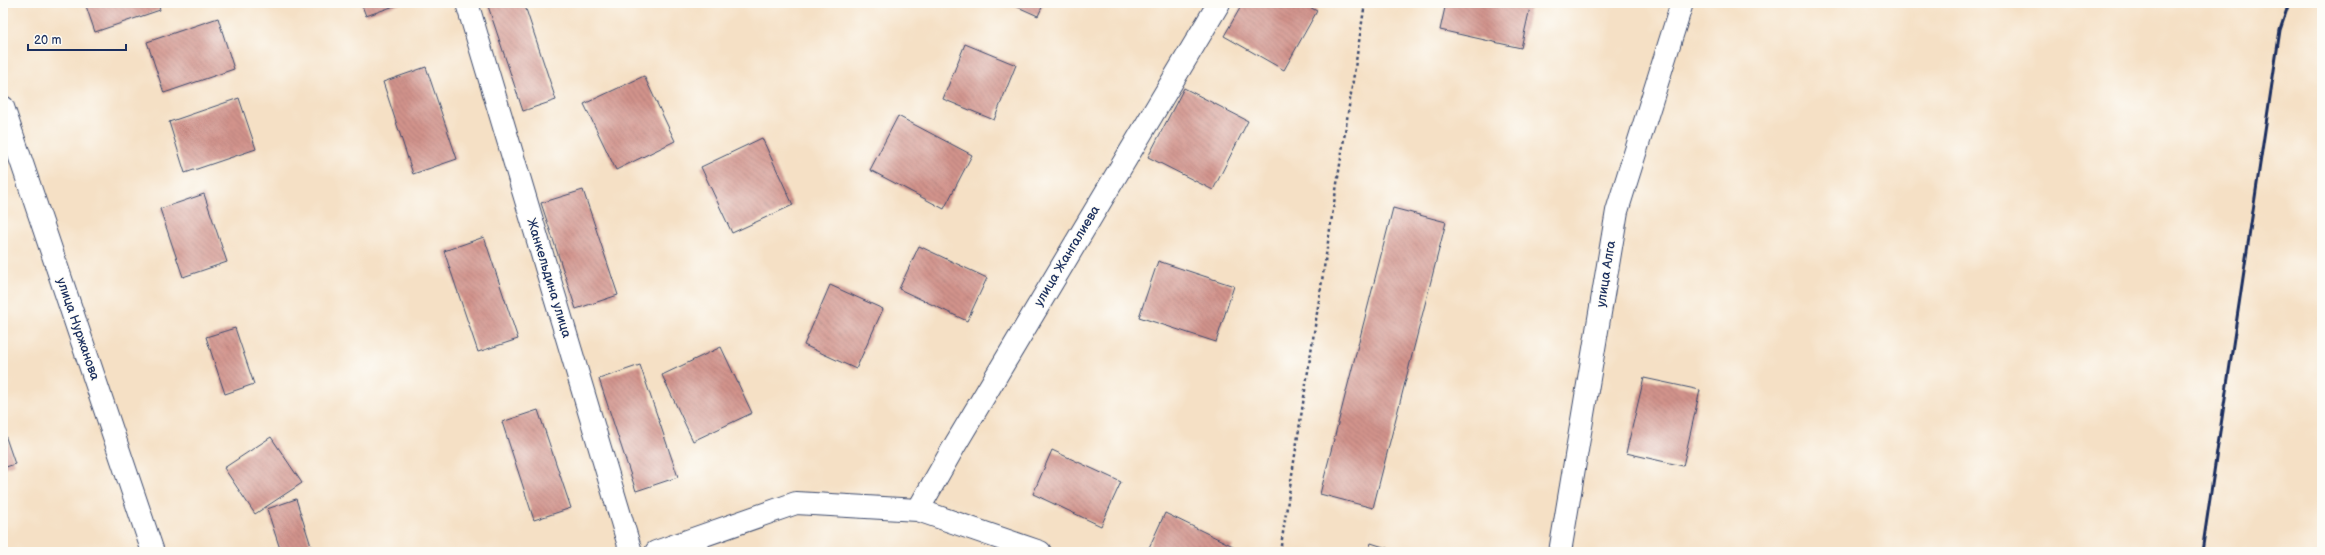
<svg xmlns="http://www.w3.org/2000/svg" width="2325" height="555" font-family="'Balsamiq Sans',sans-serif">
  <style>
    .building { fill: url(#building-back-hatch) }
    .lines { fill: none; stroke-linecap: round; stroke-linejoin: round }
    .minor-casing { stroke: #3c4a6d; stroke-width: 24 }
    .path { stroke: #3c4a6d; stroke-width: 2.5; stroke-dasharray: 3 3; stroke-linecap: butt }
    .minor { stroke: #fff; stroke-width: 22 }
    .rail { stroke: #1b2f5e; stroke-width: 3 }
    .labels { text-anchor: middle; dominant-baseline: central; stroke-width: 3; stroke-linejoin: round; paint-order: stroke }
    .street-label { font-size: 13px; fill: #1b2f5e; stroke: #fdfcf7 }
  </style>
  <defs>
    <pattern id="building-back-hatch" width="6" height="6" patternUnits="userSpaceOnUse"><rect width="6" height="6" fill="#d1938b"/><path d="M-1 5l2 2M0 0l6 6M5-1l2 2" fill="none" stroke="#a97875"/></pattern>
  </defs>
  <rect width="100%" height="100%" fill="#fdfcf7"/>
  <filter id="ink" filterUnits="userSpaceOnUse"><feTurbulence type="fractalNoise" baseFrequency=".025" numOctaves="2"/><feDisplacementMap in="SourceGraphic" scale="8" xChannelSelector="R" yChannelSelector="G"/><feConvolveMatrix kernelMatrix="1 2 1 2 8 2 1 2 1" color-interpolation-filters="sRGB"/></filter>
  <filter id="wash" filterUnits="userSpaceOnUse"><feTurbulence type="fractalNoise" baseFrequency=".012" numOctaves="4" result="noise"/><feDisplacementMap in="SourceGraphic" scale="16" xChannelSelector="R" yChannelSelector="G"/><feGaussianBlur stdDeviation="0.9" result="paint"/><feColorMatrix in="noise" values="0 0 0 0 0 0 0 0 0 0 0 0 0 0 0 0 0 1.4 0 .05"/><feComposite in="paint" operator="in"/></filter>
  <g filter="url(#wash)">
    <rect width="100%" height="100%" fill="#f5e0c5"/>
    <g id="blocks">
      <path class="building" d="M85,3H158L160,10L95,32Z
        M361,3H403L366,16Z
        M487,3H524L556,100L523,111Z
        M1009,3H1044L1038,16Z
        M1243,3H1302L1317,11L1284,70L1224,36Z
        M1446,3H1531L1521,48L1440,30Z
        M218,18L234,69L164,93L147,42Z
        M965,44L1016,65L994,120L943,99Z
        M426,67L457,159L413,174L383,82Z
        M644,76L675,141L616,170L584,104Z
        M1184,88L1248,121L1213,190L1148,157Z
        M239,98L256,149L185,173L169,122Z
        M898,116L972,155L944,209L870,170Z
        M762,138L793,205L732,233L701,167Z
        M583,190L618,295L576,309L541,203Z
        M204,194L227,262L183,277L160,209Z
        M1393,208L1446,222L1373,508L1320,494Z
        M484,237L518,339L478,352L444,251Z
        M919,246L987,278L967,321L899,289Z
        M1158,261L1234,286L1216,342L1139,317Z
        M830,285L883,309L856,369L804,345Z
        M235,328L254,384L225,394L206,337Z
        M721,347L752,413L693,441L662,375Z
        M640,365L678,477L636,491L599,379Z
        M1644,378L1700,390L1683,466L1626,453Z
        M538,410L571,508L534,520L502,422Z
        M3,429L15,464L3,468Z
        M271,437L302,483L255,514L224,468Z
        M1052,450L1121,482L1101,526L1033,494Z
        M296,499L313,552H281L267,509Z
        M1165,513L1233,546L1230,552H1147Z
        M1371,543L1399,552H1368Z"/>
    </g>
  </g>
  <g filter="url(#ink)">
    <use href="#blocks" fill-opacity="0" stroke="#3c4a6d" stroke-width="1"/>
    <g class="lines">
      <g class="minor-casing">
        <path id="minor" d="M467,3L631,552
          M3,107L153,552
          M918,510L955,445L1219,3
          M656,552L796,503L918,510L1040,552
          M1560,552L1617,211L1682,3"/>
      </g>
      <path class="path" d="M1280,552L1365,3"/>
      <use href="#minor" class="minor"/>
      <path class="rail" d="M2202,552L2280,30L2289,3"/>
    </g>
  </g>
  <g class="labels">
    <g class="street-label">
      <text transform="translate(1067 256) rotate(-59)">улица Жангалиева</text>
      <text transform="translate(1606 274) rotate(-81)">улица Алга</text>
      <text transform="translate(549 278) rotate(73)">Жанкельдина улица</text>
      <text transform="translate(78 329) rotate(71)">улица Нуржанова</text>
    </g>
  </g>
  <rect width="2325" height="555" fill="none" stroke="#fdfcf7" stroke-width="16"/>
  <path d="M28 44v6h98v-6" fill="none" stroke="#1b2f5e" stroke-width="2"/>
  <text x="34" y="44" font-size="12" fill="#1b2f5e" stroke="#fdfcf7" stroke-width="3" paint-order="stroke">20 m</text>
</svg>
